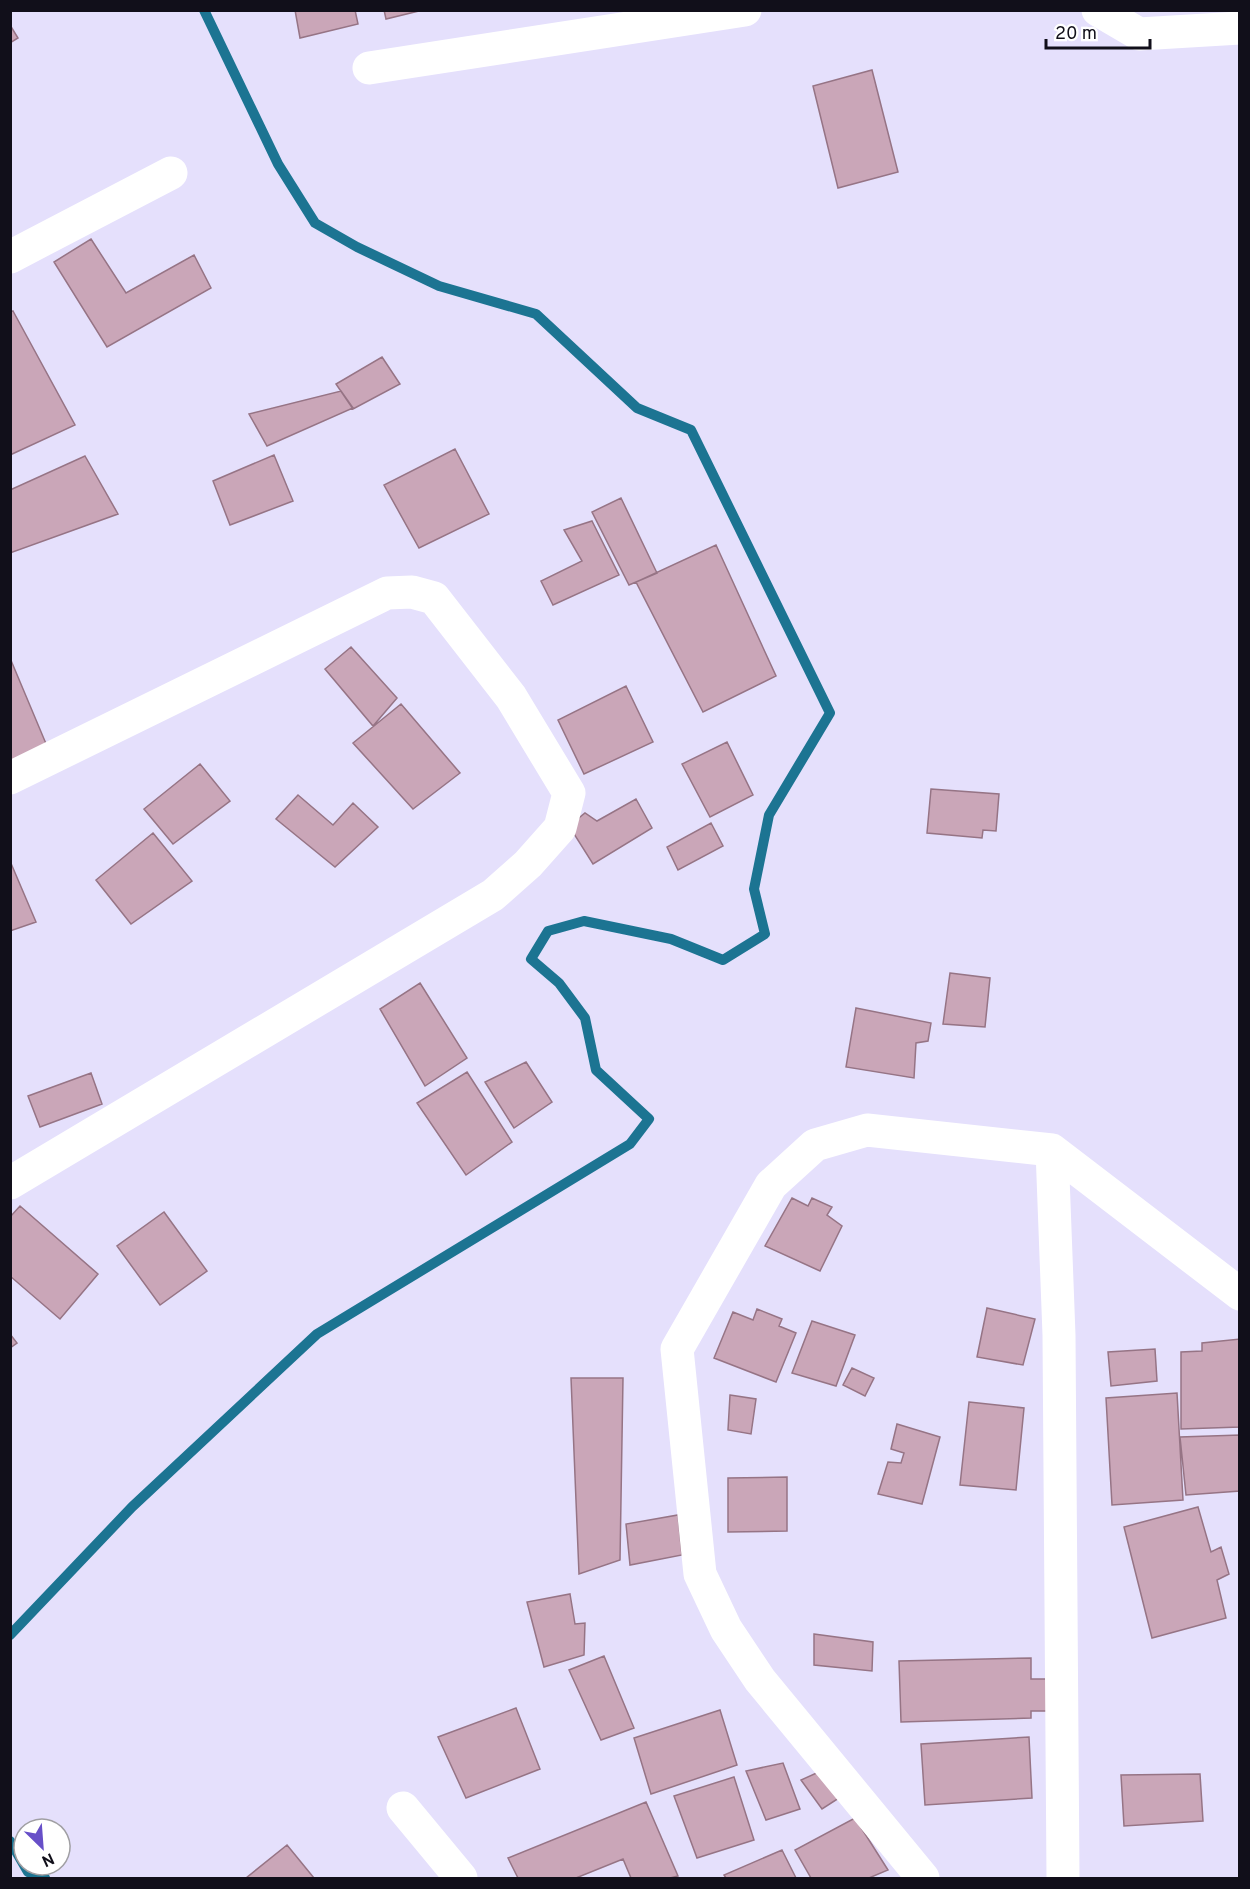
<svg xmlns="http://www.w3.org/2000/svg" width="1250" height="1889" font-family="Overpass,sans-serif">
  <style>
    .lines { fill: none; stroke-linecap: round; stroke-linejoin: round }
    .stream { stroke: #1c7492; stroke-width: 10 }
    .building { fill: #caa6b8; stroke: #967485; stroke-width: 1.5 }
    .minor { stroke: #fff; stroke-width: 33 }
  </style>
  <rect width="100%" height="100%" fill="#e5e0fc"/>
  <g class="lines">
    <path class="stream" d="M10,1635L132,1507L317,1334L630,1144L649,1119L596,1070L585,1018L559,983L531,959L548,931L584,921L671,939L723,960L765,934L754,889L769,815L830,713L691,430L637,408L536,314L439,286L357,247L315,223L278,164L204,10
      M10,1841L28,1872L45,1878"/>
  </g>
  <path class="building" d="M295,10H355L358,24L300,38Z
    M384,10H423L386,19Z
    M10,25L18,38L10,43Z
    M872,70L898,172L838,188L813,86Z
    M91,239L126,293L194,255L211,288L107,347L54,262Z
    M13,311L75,425L10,455V312Z
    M382,357L400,384L353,409L336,384Z
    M341,391L353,408L267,446L249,414Z
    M455,449L489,514L419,548L384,485Z
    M274,455L293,501L230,525L213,481Z
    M85,456L118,514L10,553V490Z
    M621,498L657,573L629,585L592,512Z
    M592,521L619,575L553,605L541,581L582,561L564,530Z
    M716,545L776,676L703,712L636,582Z
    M351,647L397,698L373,726L325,669Z
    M10,658L47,746L10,762Z
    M626,686L653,742L584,774L558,720Z
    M401,704L460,773L413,809L353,743Z
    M727,742L753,795L710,817L682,764Z
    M200,764L230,801L173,844L144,809Z
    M931,789L999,794L996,831L983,830L982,838L927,833Z
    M298,795L333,825L353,803L378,827L335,867L276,819Z
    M636,799L652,828L593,864L569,826L585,813L597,821Z
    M711,823L723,846L678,870L667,847Z
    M153,833L192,881L131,924L96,880Z
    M10,861L36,922L10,931Z
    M950,973L990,978L985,1027L943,1024Z
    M420,983L467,1058L425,1086L380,1009Z
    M856,1008L931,1023L928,1041L916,1043L914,1078L846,1067Z
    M526,1062L552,1102L514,1128L485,1082Z
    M467,1072L512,1142L466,1175L417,1103Z
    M91,1073L102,1104L40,1127L28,1096Z
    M792,1198L808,1206L812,1198L832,1207L827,1215L842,1226L820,1271L765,1246Z
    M20,1206L98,1274L60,1319L10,1276V1217Z
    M164,1212L207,1271L160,1305L117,1246Z
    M987,1308L1035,1319L1023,1365L977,1357Z
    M757,1309L782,1319L779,1326L796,1333L776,1382L714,1358L733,1312L753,1320Z
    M812,1321L855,1335L836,1386L792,1373Z
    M10,1334L17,1343L10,1348Z
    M1240,1339V1427L1181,1429V1352L1202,1351V1343Z
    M1155,1349L1157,1381L1111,1386L1108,1352Z
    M852,1368L874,1378L865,1396L843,1385Z
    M571,1378H623L620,1560L579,1574Z
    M1177,1393L1183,1500L1112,1505L1106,1398Z
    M730,1395L756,1399L751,1434L728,1430Z
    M969,1402L1024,1408L1016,1490L960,1485Z
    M897,1424L940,1437L922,1504L878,1494L888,1462L901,1463L904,1453L891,1449Z
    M1240,1435V1491L1186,1495L1180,1437Z
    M787,1477V1531L728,1532V1478Z
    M1198,1507L1211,1552L1221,1547L1229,1574L1217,1580L1226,1618L1152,1638L1124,1527Z
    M678,1515L682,1555L630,1565L626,1524Z
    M570,1594L575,1624L585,1623L584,1655L544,1667L527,1602Z
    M814,1634L873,1642L872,1671L814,1665Z
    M604,1656L634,1728L601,1740L569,1670Z
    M1031,1658V1679H1048L1049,1711H1031V1718L901,1722L899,1661Z
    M516,1708L540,1769L466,1798L438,1737Z
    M720,1710L737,1765L651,1794L634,1738Z
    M1029,1737L1032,1798L925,1805L921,1744Z
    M783,1763L800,1809L766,1820L746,1771Z
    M821,1771L839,1798L822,1809L801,1780Z
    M1200,1774L1203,1821L1124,1826L1121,1775Z
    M734,1777L754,1840L697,1858L674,1796Z
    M646,1802L678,1876L670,1878H631L623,1859L576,1878H518L508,1858Z
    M855,1818L888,1870L869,1878H811L795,1850Z
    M287,1845L314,1878H246Z
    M782,1850L796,1878H726L724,1875Z"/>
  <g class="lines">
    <path class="minor" d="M1098,10L1139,34L1240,28
      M369,68L745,10
      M10,257L171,173
      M10,778L387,593L412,592L434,598L511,697L569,793L560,828L528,864L493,895L10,1183
      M1052,1150L1059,1335L1063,1878
      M403,1808L461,1878
      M923,1878L760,1680L726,1629L700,1574L677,1349L771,1185L815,1145L867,1130L1052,1150L1240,1294"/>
  </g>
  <rect width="1250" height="1889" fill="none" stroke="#110f1a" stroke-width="24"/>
  <g transform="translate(42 1847) rotate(155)"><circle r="28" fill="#ffffff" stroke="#a09fa3" stroke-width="1.5"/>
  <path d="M0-4.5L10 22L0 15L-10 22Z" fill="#674fc8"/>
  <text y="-9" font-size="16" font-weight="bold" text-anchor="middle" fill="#110f1a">N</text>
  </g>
  <path d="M1046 39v9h104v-9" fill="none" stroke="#110f1a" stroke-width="3"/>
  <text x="1055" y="39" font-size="18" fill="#110f1a" stroke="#ffffff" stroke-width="4.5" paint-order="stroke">20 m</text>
</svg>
